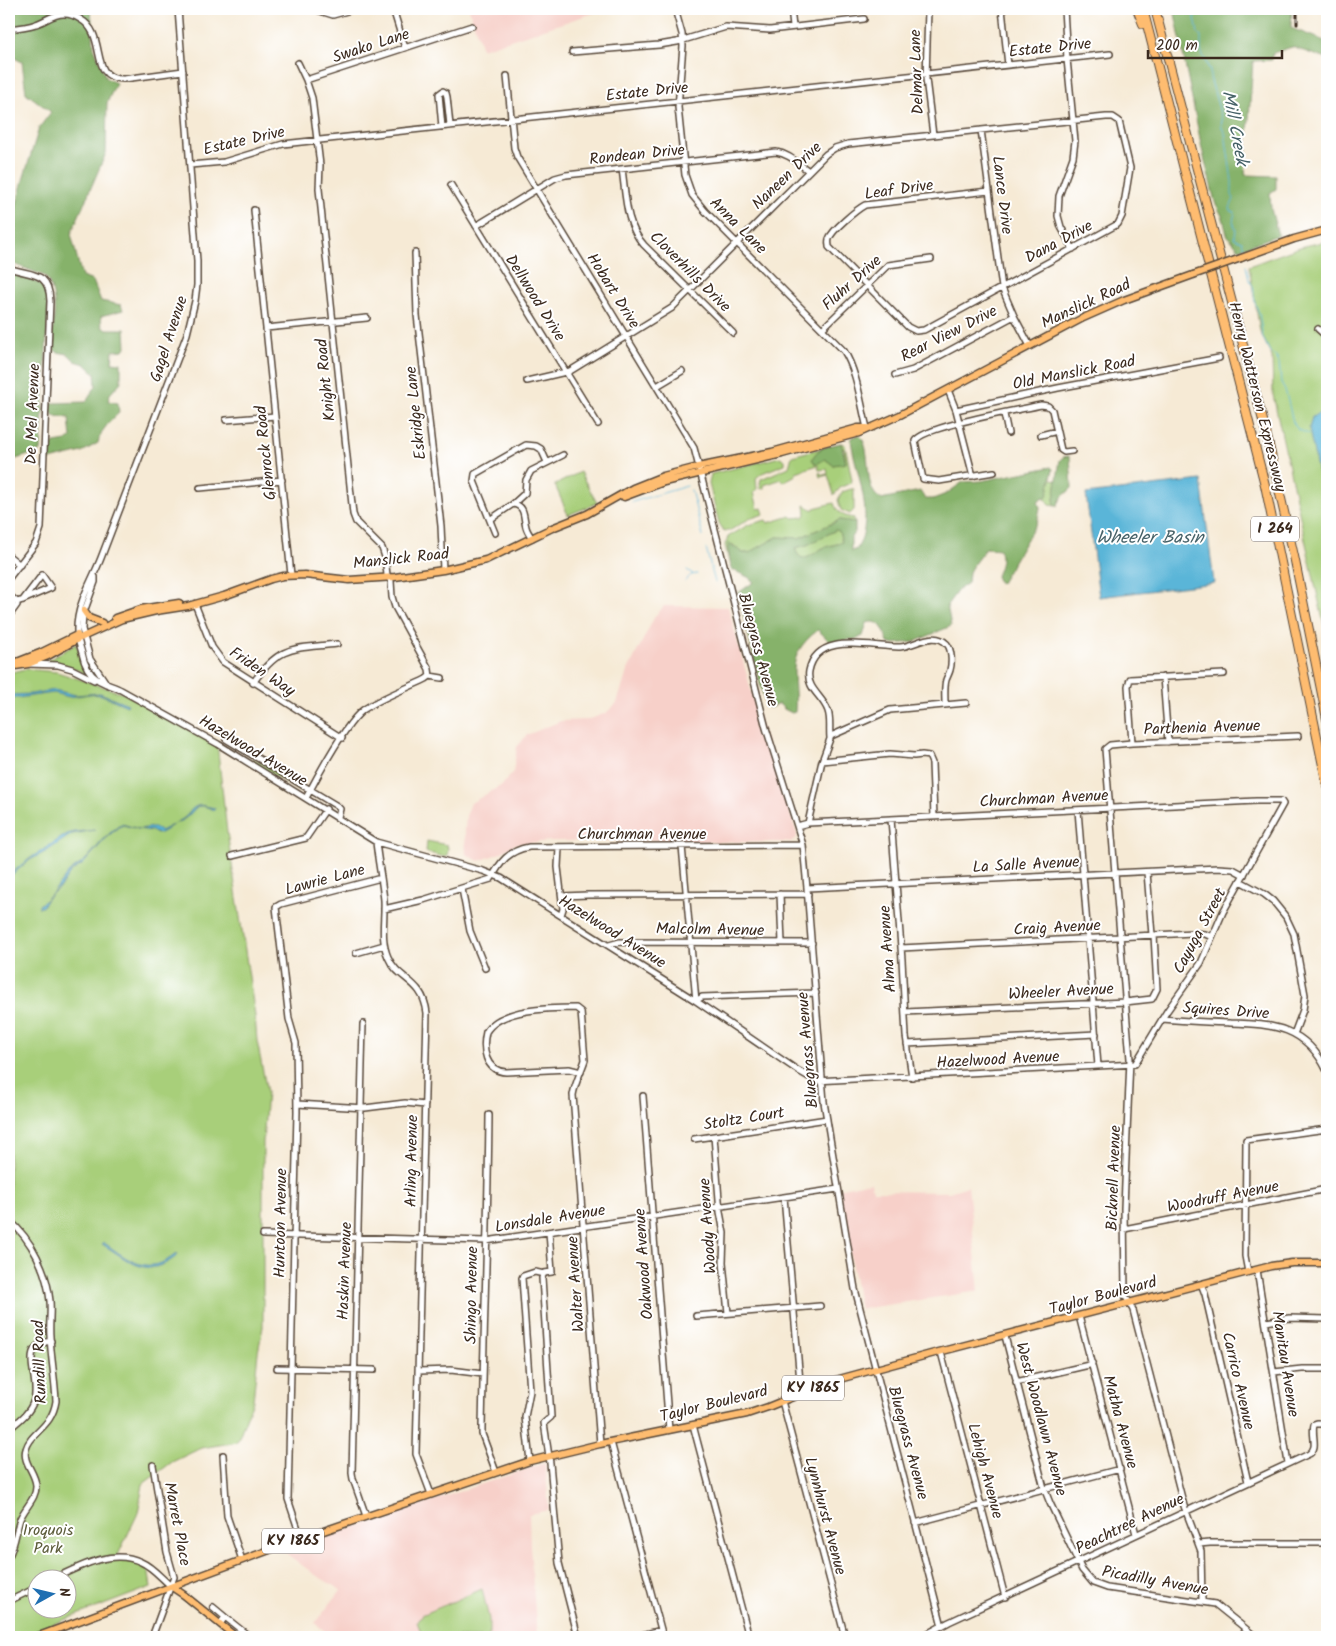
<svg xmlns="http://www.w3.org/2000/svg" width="1336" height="1646" font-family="Kalam,sans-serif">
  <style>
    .built { fill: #f7d0c9 }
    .green { fill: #a8cf7a; stroke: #727c4c; fill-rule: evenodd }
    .forest { fill: #86b26a; stroke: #606e44; fill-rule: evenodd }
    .water { fill: #5ab5d8; stroke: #4a707b }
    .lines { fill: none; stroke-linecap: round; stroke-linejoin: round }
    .stream { stroke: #5ab5d8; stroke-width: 1 }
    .minor-casing { stroke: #574739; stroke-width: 8 }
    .major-casing { stroke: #574739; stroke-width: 9 }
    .highway-casing { stroke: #574739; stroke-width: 10 }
    .minor { stroke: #fff; stroke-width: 5 }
    .major { stroke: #febc70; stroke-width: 6 }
    .highway { stroke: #febc70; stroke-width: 8 }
    .rail-casing { stroke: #3b2a1e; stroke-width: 3 }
    .rail { stroke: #fff; stroke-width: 1; stroke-dasharray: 4; stroke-linecap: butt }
    .major-bridge-casing { stroke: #574739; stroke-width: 9; stroke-linecap: butt }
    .major-bridge { stroke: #febc70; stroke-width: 6 }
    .labels { text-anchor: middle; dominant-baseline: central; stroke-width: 4; stroke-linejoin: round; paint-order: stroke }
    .shield { fill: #fff; stroke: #766a62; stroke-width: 1 }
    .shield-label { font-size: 15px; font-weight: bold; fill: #3b2a1e }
    .street-label { font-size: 16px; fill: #3b2a1e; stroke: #fff }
    .park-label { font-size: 16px; fill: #5c5c3a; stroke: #fff }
    .water-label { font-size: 18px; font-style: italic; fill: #476268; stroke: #fff }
  </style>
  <rect width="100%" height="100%" fill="#fff"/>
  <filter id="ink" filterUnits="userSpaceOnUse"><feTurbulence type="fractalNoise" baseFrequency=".02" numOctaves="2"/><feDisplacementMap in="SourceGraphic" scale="10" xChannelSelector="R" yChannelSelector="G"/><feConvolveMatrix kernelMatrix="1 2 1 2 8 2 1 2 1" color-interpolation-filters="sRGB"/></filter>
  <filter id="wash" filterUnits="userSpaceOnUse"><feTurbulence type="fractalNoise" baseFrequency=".0096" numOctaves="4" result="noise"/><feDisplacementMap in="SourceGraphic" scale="20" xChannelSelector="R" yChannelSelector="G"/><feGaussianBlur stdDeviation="1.12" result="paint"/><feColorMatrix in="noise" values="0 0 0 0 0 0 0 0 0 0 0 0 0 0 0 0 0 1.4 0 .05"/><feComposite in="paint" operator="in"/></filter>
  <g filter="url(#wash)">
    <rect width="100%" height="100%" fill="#f6ead5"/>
    <path class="built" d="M469,9H606L482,49Z
      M664,606L728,607L760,723L797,834L796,838L790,842H678L666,840L551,841L516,844L500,853L479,861L466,854L465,830L466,816L471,803L502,785L513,772L517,747L527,735L561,721L588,720L606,713L617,703L627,672L655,616Z
      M871,1182L873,1191L949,1192L968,1186L979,1291L860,1309L838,1189Z
      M545,1463L549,1510L529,1514L530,1546L537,1637H332L315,1623L341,1590L314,1574L283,1551Z"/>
    <path class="green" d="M1327,241V638L1273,395L1272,357L1260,331L1249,266L1300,247Z
      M841,443L845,445L852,480L851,483L841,487L834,495L828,475L820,477L819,474L820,472L822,475L828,474L827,469L819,470L818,465L796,472V475L783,482L782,479L764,485V488L761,489L760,483L761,479L789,467L792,456ZM844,448L846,463L833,465L825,459L815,464L814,462Z
      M780,457L785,460V464L762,473L756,478L757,490L754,492L758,509L762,508L764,514L749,519L729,531H724L719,523L709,484L711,474Z
      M580,472L597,503L568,515L555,485Z
      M1051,475L1052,479L1057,480L1054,499L1055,506L1050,505L1047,500L1043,498L1048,493Z
      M851,489H854V510L850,514L841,510L838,500L842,492Z
      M834,503C837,513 844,517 854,518V522L840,520L799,538L777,537L749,553H743L732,544L728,547L729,562L725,545L728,537L748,525L766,520L768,523L791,516L793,518L804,517L806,514L805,505L813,510L814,508Z
      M836,530L839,531L842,542C837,545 829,545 823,548C813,553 801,568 795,548L807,545Z
      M76,644L90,676L67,665L45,662Z
      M25,669L57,672L125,694L217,743L227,832L255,1016L257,1041L267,1092L263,1142V1327L258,1352L253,1401L237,1442L201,1448L172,1462L143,1484L138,1513L117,1557L127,1558L148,1568L151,1587L19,1637H9V673ZM38,1578H68V1608H38Z
      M253,758L304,788V790L300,791L252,762Z
      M427,841L447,845L448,848L447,856L444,857L426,852Z
      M482,1589L489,1619V1637H423L417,1622L422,1615Z"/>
    <path class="forest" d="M9,9H91L94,47L106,78L116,83L107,103L106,153L71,234L82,277L93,281L101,301L121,305L123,310L101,316L102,327L106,329H125L126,347L124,350L113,351L112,362L121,363V382L110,394L108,401L118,403L119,413C110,421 100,431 98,443L82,452L50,460L49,449L54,443L66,441L71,438L69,418L54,416L50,410L52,403L86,402L96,386L95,373L85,364L75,361L68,354L57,352L51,347C53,324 60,296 45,276L9,262V234L23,180L39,128L51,112L26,93L22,62L9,55Z
      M1174,9H1292L1291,28L1327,42V59L1292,47L1273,53L1272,60L1253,61L1245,175L1276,176V189L1270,193L1271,209L1278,235L1239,249L1227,235L1223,218L1215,202L1202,149Z
      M9,273L41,284L48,297V312L41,451L16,459L9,465Z
      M859,435C874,448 861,489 881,499L920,491L925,499H933L946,494L963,482L981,481L1051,467L1053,469L1048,493L1047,496L1040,499L1038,502L1040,508L1037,522L1001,583H999L996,576C1000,566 1003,559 999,549L986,548L973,565L969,572L968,583L958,590L947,605L951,626L914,642L891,644L888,643C885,632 881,618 867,623L863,636L856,639L830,642L818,630C782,658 798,675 795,712L792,713L784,709L779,704L769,708L764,700L738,593L754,582L748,577L731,569L728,547L729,543L743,553H749L777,537L799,538L840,520L855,522V532L851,537V551L857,549C876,516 856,475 851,440L853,437ZM836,530L839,531L842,542C837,545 829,545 823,548C813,553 801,568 795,548L807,545Z
      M841,443L846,463L833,465L825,459L817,464L812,460C816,447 830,446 841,443Z
      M1068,456L1070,457L1072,488L1062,497L1057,506H1055L1054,499L1060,460L1063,457Z"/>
    <path class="water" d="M1324,410L1327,411V518L1309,429L1312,417Z
      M1201,480L1214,583L1099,597L1086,494Z
      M54,690L76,695L100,693L128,704L127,706L102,695L89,694L69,697L54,693L17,698L9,697V695L31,694Z
      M200,805L215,808L214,810C193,800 197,811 184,819C180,823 182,820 177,822C170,826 165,832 157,834L152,831L138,829L123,825L119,827L108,836L83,864L71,872L61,886L48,897L42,907H38L40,904C50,898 61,882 68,873C73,868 79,866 84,861C97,849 106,833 122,824L139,829L154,827L160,831C163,830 184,819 185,817C192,811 190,808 200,805Z
      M95,830L72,834L47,851L30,860L9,877V875L29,859L67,834L75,832Z
      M103,1242C129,1260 148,1278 177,1253L178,1255C147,1281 130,1261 102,1244Z"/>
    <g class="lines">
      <path class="stream" d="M1193,9L1198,33L1201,37V51L1210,71V77L1221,116L1222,128L1225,133L1232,181V195L1234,199L1230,208L1231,211L1235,212L1233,221L1236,231L1234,238L1242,241L1244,247
        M1246,265L1249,280L1253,286L1255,303L1259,313L1263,338L1271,354L1276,356L1279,363L1281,382L1286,393L1293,422L1298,430L1309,434
        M691,490L703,536
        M632,502L687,486
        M706,549L715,582
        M687,570L693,574
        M685,581L691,575L697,574"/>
    </g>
  </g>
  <g filter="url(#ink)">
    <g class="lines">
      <g class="minor-casing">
        <path id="minor" d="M178,9L197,261V285L195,301L187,334L101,558C92,581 76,605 77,631C77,638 80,646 82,653C84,663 88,673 97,679C103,684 114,686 121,690L218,744L376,842L483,871L501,878L696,1001L797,1070L816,1081L1135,1064L1167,1011L1201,963L1223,912L1283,804L1281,801H1256L808,823L797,826
          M314,9L333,15L354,9
          M393,9L405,48
          M675,9L682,34L683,46L678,107L685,175L692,195L705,211L844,351C857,371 861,405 867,428
          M791,9L793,27
          M928,9L926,79L933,135
          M1002,9L1008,65
          M1064,9L1067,59L1075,141L1073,157L1059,196L1058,216L1061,227L1073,249
          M9,29C18,28 27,27 36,24C46,21 54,13 65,14C71,14 75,16 80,19C109,35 87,80 124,79L183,71
          M572,52L659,45L677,42L726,27L770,30L864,19
          M298,63L306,80L312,98L320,165L319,189L353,514L356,522L382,548L385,557L387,575L391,581L392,597L395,607L429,669L430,676
          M507,76L514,148L517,157L694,448L766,728L803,845L807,888L824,1102L855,1289L942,1626
          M306,80L472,26
          M442,127L439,94L443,91L446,93L447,97L450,125
          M981,130L1002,288L1014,316L1030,346
          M190,165L224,162L283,144L1110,54
          M622,169C626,196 625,224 644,245L733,333
          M451,185L598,424
          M254,210L291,575
          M476,226L555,178L566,175L776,152C790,154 798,164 809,171
          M415,253L417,315L441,526L443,570
          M9,268C31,276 49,270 50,301L41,528L36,543L9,578
          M266,328L367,318
          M823,328L888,265L931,259
          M1318,329L1327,337
          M895,375L913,370L1014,316
          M527,381L570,371L672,308L826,154L835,148L848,144L1106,117H1113L1119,121L1130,168L1122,216L1118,224L924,330L916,331L908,327L829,247C829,244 828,243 829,239C832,230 856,210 865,205L989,191
          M657,386L682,371
          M948,390L956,410L1058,388L1219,358
          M956,410L973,476
          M1004,414L1008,433
          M226,420L275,416
          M1041,435L1057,431
          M994,472L939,481L923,479L915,441C924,426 1019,410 1041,405L1048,406L1052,410L1061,450L1064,452L1072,451
          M200,488L282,480
          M513,504C526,506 523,517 526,527C527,531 529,534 532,538
          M491,519L513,504L525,493L526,480L531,471L563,455
          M495,533L474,481L475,474L526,445L536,446L541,449L547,462
          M9,556L20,565
          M95,577V582L83,615L82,629L90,659L106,683
          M9,595L17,602
          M195,604L212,647L223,662L342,738
          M9,616L17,605V602L23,600L51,588L42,575L23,600
          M28,664L58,665L72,669L94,680
          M430,676L442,678
          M1163,677L1168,742
          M253,683C280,644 294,649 337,644
          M830,738C829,729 831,719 828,711C823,696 806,689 809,671C817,630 873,648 900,647C915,646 934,630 947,644C952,650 952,663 950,670C949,674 947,677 946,680C944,687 945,696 945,704
          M226,739L337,806L340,809L338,817
          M1132,743L1128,686L1130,679L1224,674
          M822,761L890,754L914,756L922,755L929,756L932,763L934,817
          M306,798C317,777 346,723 363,710C382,697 406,689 426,679L430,676
          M1078,810L1098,1066
          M891,819L902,960L906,1036L912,1077
          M808,823L822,761L831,736L890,710L966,703
          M376,842C378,861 382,880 384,900C385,919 380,939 388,957C398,981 423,979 427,1013L416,1454L431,1494
          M682,846L696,1001L702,997L816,993
          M559,847L558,867L563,909L561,915
          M232,856L306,838L326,809
          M1147,872L1152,935
          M1240,881L1264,894L1273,901L1286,917L1294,934L1305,995L1303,1010L1294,1034
          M807,888L1218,868L1233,869L1244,875
          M462,889L470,931L485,968
          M780,894L782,943
          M562,896L588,895L808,894
          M384,909L423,900L491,879C501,861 508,851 529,847L803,845
          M609,945L620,942L812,943
          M901,948L1193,933L1205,934L1212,937
          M356,953L384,945
          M905,1012L1125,1002L1152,999L1157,989L1154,935
          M1163,1019C1185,1021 1208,1022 1230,1023C1274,1024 1306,1027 1327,1071
          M363,1024L352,1473L353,1479L366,1516
          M907,1044L1096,1034
          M581,1072L569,1069L506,1072C485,1071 482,1049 486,1032C500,1008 551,1008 576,1008L581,1012L585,1060C581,1072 575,1083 573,1095L600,1444
          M643,1096L669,1430
          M297,1104L365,1108L405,1103L425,1105
          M489,1115C488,1220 484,1324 482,1428V1434L496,1472
          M714,1136L720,1212L724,1233L723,1262L728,1313
          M694,1139L827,1119
          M784,1197L801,1393
          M9,1220C32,1240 47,1271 50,1301C51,1313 49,1324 50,1336C51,1358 55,1379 56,1401C52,1428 31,1431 26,1449C22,1462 35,1472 36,1485C37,1498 25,1507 20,1519C16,1531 15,1544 9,1556
          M1124,1229L1327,1189
          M549,1232L552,1272L544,1273L542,1278L551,1417L544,1423L550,1463L559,1563L578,1637
          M263,1235L486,1241L838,1189
          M1257,1270L1288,1463
          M1248,1272L1245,1256L1246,1140L1327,1129
          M1202,1286L1205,1294L1248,1482
          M696,1316L820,1306
          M1079,1316L1136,1534
          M1266,1322L1289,1318L1327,1319
          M1005,1336L1044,1488L1050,1503L1082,1570L1093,1583L1107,1588L1215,1604L1256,1637
          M941,1352L1005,1597
          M277,1368L374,1370
          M419,1371L451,1370L483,1374
          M1274,1372L1302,1369H1327
          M1016,1382L1089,1365L1092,1363
          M782,1401L845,1637
          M693,1425L749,1637
          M9,1429C19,1421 30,1413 34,1400C41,1377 16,1346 51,1341
          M611,1442L663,1637
          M223,1455L227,1516L242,1560
          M530,1461L525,1417L530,1391L522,1278L523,1276L535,1272L544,1274
          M915,1523L1120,1469
          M301,1538L288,1499L297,1112L296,1043L289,1019L276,907L281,904L381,878
          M1199,1544L1210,1543H1327
          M55,1578C81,1566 113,1548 141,1562C153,1567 162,1579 172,1587
          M9,1601L38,1587
          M1202,1601L1201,1551L1184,1506L1133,1310L1125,1295L1124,1208L1130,1059L1105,749L1110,745L1132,743L1298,736
          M213,1607L225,1617
          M220,1624L225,1617L250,1637
          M152,1637L174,1577L167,1552L153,1465
          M634,1637L661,1630
          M921,1637L949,1622L1309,1454C1319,1448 1311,1435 1314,1425L1317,1424H1327"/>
      </g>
      <g class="major-casing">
        <path id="major" d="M1241,258L1294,239L1327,230
          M624,497L664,482L782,454L859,433L900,415L1081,319L1124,300L1193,275
          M84,611L89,618L102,623
          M115,618L141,609L179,603
          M13,666L17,662L40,653L77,635
          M9,667L28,664L48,656L78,639L122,619L156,611L188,606L224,596L271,579L283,576L305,575L349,580L395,577L443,570L486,560L552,528L587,514L633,488L663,476L698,467L772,452L858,428H867
          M172,1587L184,1595L236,1637
          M36,1637L291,1542L530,1461L600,1444L747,1414L768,1407L832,1381L931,1354L1271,1266L1292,1263H1327"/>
      </g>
      <g class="highway-casing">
        <path id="highway" d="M1137,9L1143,24
          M1143,9L1265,485L1327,785
          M1155,9L1266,432L1294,556L1327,719"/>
      </g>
      <use href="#minor" class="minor"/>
      <use href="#major" class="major"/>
      <use href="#highway" class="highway"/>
      <g class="rail-casing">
        <path id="rail" d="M1297,9V24"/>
      </g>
      <use href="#rail" class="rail"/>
      <g class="major-bridge-casing">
        <path id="major-bridge" d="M1193,275L1241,258"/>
      </g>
      <use href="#major-bridge" class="major-bridge"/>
    </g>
  </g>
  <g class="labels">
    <g class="shield">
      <rect x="1251" y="516.5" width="48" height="25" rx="4"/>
      <rect x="782" y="1375.5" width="62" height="25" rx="4"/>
      <rect x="262" y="1528.5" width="62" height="25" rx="4"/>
    </g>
    <g class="shield-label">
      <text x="1275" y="529">I 264</text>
      <text x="813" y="1388">KY 1865</text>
      <text x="293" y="1541">KY 1865</text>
    </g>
    <g class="street-label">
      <text transform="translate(371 46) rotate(-18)">Swako Lane</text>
      <text transform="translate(1050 48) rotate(-6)">Estate Drive</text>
      <text transform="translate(917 72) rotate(-92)">Delmar Lane</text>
      <text transform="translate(647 92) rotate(-6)">Estate Drive</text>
      <text transform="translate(244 141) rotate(-13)">Estate Drive</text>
      <text transform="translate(637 155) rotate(-6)">Rondean Drive</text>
      <text transform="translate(787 176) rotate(-44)">Naneen Drive</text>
      <text transform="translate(899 190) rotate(-8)">Leaf Drive</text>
      <text transform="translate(1002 195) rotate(83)">Lance Drive</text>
      <text transform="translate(738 226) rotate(45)">Anna Lane</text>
      <text transform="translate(1059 242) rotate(-28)">Dana Drive</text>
      <text transform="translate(690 272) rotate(45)">Cloverhills Drive</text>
      <text transform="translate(852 283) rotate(-42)">Fluhr Drive</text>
      <text transform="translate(613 291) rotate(58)">Hobart Drive</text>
      <text transform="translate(535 298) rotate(58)">Dellwood Drive</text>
      <text transform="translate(1086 304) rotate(-25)">Manslick Road</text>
      <text transform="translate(949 334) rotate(-27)">Rear View Drive</text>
      <text transform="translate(169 339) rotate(-72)">Gagel Avenue</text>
      <text transform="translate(1074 373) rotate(-11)">Old Manslick Road</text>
      <text transform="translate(326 380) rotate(-96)">Knight Road</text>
      <text transform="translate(1257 397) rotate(76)">Henry Watterson Expressway</text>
      <text transform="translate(416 413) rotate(-96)">Eskridge Lane</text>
      <text transform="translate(33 414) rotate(-88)">De Mel Avenue</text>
      <text transform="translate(266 453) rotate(-96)">Glenrock Road</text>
      <text transform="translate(401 559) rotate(-6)">Manslick Road</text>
      <text transform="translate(758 650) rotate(75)">Bluegrass Avenue</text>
      <text transform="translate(262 672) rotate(34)">Friden Way</text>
      <text transform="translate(1202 728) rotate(-2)">Parthenia Avenue</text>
      <text transform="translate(253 751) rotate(31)">Hazelwood Avenue</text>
      <text transform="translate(1044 799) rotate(-3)">Churchman Avenue</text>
      <text x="642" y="834">Churchman Avenue</text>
      <text transform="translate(1026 865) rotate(-3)">La Salle Avenue</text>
      <text transform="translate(325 880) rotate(-15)">Lawrie Lane</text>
      <text transform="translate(1057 928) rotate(-3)">Craig Avenue</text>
      <text transform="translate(710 930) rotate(1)">Malcolm Avenue</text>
      <text transform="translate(1200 931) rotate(-62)">Cayuga Street</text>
      <text transform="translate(612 932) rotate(32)">Hazelwood Avenue</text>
      <text transform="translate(888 949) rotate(-94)">Alma Avenue</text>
      <text transform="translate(1061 992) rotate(-3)">Wheeler Avenue</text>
      <text transform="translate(1226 1011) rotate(4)">Squires Drive</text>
      <text transform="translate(808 1050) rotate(-95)">Bluegrass Avenue</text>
      <text transform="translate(998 1060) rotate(-3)">Hazelwood Avenue</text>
      <text transform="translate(744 1119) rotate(-9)">Stoltz Court</text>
      <text transform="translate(412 1161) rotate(-89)">Arling Avenue</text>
      <text transform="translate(1114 1178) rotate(-88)">Bicknell Avenue</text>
      <text transform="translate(1223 1197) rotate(-11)">Woodruff Avenue</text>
      <text transform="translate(550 1219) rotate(-9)">Lonsdale Avenue</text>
      <text transform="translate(281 1223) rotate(-89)">Huntoon Avenue</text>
      <text transform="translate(708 1226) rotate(-94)">Woody Avenue</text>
      <text transform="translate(644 1264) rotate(-94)">Oakwood Avenue</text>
      <text transform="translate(345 1271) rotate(-88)">Haskin Avenue</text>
      <text transform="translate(576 1284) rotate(-94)">Walter Avenue</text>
      <text transform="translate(472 1295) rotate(-89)">Shingo Avenue</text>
      <text transform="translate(1103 1296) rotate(-15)">Taylor Boulevard</text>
      <text transform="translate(40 1362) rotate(-92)">Rundill Road</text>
      <text transform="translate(1285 1364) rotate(81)">Manitau Avenue</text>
      <text transform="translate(1238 1381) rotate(77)">Carrico Avenue</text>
      <text transform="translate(714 1404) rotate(-14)">Taylor Boulevard</text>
      <text transform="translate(1041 1419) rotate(75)">West Woodlawn Avenue</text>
      <text transform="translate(1120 1422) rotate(75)">Matha Avenue</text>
      <text transform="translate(908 1443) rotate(75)">Bluegrass Avenue</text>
      <text transform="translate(985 1471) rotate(75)">Lehigh Avenue</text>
      <text transform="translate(825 1516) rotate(75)">Lynnhurst Avenue</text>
      <text transform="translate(177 1524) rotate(79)">Marret Place</text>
      <text transform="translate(1130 1524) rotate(-26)">Peachtree Avenue</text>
      <text transform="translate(1155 1581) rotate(10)">Picadilly Avenue</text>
    </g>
    <g class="park-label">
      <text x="48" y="1530">Iroquois<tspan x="48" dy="18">Park</tspan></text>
    </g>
    <g class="water-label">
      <text transform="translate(1234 128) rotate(79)">Mill Creek</text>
      <text x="1150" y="538">Wheeler Basin</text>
    </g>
  </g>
  <rect width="1336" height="1646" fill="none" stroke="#fff" stroke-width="30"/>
  <g transform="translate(52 1594) rotate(82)"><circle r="24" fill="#ffffff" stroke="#b1aaa5"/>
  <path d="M0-4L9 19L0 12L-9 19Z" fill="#1f6fb2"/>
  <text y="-8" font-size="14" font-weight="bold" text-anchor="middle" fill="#3b2a1e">N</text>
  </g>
  <path d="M1148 50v8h134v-8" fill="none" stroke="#3b2a1e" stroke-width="2.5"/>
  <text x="1156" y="50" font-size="15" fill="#3b2a1e" stroke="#ffffff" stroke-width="4" paint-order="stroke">200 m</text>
</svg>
